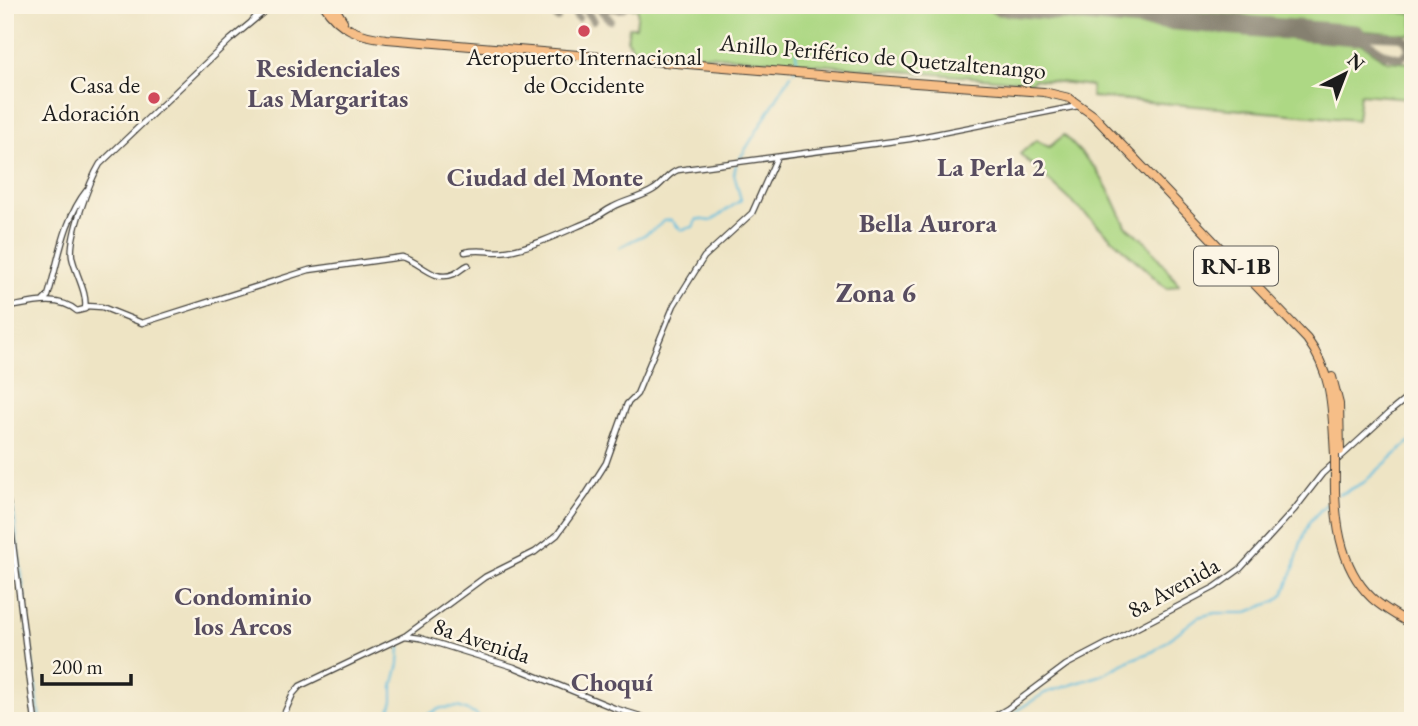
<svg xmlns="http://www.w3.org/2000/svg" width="1418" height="726" font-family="'EB Garamond',serif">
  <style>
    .green { fill: #add884; stroke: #647a50; stroke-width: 2 }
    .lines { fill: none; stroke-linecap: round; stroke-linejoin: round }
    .stream { stroke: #61bddf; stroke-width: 2 }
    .taxiway { stroke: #858070; stroke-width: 8 }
    .runway { stroke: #858070; stroke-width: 21 }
    .minor-casing { stroke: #3c3a35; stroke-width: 7 }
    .highway-casing { stroke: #3c3a35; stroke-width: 10 }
    .minor { stroke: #fff; stroke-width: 4.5 }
    .highway { stroke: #f6be87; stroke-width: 8 }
    .highway-bridge-casing { stroke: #3c3a35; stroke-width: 10; stroke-linecap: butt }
    .highway-bridge { stroke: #f6be87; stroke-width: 8 }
    .poi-dot { fill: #d1495b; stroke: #fcf5e5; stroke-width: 2.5 }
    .labels { text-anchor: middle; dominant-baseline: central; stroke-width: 5; stroke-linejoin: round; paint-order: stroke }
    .shield { fill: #fcf5e5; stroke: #5f5d58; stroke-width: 2 }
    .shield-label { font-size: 23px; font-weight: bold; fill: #1c1c1c }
    .poi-label { font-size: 24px; fill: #1c1c1c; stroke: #fcf5e5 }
    .street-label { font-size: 24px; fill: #1c1c1c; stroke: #fcf5e5 }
    .neighbourhood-label { font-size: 26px; font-weight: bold; fill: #584d60; stroke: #fcf5e5 }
    .quarter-label { font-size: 28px; font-weight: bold; fill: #584d60; stroke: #fcf5e5 }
  </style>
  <rect width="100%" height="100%" fill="#fcf5e5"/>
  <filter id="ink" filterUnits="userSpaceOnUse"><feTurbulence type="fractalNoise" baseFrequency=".0143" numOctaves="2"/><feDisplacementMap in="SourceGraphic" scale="14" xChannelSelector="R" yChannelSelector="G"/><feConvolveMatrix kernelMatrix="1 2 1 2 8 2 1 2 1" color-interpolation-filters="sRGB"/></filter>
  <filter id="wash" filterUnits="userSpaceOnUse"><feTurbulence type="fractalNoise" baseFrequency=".00686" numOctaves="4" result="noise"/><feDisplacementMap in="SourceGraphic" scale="28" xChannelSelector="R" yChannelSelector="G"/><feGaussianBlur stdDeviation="1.57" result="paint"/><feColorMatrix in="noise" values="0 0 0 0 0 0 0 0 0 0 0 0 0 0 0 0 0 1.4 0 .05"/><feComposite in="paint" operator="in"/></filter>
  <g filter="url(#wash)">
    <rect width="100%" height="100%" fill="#eee4c4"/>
    <path class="green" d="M633,5H937L1358,41L1387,61L1411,63L1409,98L1360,94L1357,120L1092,97L1091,86L1035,79L1031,82L634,49L627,40L629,27H636L638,9L630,8Z
      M1072,5H1377L1381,9L1413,14V35Z
      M1064,135L1096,169L1112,196L1126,226L1146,242L1179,285L1167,289L1020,154L1036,140L1049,147Z"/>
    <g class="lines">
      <path class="stream" d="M794,71L797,65L796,52
        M739,160L791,75
        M619,248C632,239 654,233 663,221L671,220L681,230L693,227L697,219L711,221L741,200L734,174L736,165
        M5,443L40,721
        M1339,495L1363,483L1413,439
        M386,721L393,701V687L399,664L400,646
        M400,721L422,717L441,708L458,707L477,715L481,721
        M1010,721L1019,709L1045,693L1102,675L1130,660L1154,651L1198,617L1215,613H1245L1276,601L1283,595L1293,571L1301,542L1310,521L1331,499"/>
      <path class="taxiway" d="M554,5L557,18
        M569,5L578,18
        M580,5L621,9L627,5
        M581,5L593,20
        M598,7L610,20
        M1355,35L1401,37L1407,41L1409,51L1401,58L1385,54L1359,36"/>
      <path class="runway" d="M998,5L1355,35"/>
    </g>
  </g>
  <g filter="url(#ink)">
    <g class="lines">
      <g class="minor-casing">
        <path id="minor" d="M252,21L266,5
          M465,252C483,248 492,254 508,251C535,246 564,232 590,221C598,217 605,211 613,207C626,200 640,198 653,190C663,184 667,174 678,170L910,139L1078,106
          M43,301L48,296C59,260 63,220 87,190
          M86,306L102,307L142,323L309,270L402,257C420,261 433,283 454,274C459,272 463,267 468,265
          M5,308C28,304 58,294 77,311L85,309C88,293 75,273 72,257C69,237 89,182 100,164L230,40L272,5
          M5,480L35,721
          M405,636L485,577L535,552L557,535L585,496L606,463L627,404L637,394L674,305L704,257L752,213L777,157
          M281,721L293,694L300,686L405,636L420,638L514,667L614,708L656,721
          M986,721L1007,709L1066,665L1215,587L1240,569L1294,510L1322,474L1391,411L1413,393"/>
      </g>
      <g class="highway-casing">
        <path id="highway" d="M324,5C339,29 359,36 387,39L915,83L1044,92L1069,98L1093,115L1307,339C1334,376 1332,411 1335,455
          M333,5L343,21
          M1332,377L1339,404L1340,451
          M1335,471C1334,514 1338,566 1372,598C1384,609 1399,617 1413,625"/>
      </g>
      <use href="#minor" class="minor"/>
      <use href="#highway" class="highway"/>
      <g class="highway-bridge-casing">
        <path id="highway-bridge" d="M1335,471V455"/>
      </g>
      <use href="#highway-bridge" class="highway-bridge"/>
    </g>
  </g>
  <g class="poi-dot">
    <circle cx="584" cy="31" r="7"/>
    <circle cx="154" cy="98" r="7"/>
  </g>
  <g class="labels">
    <rect class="shield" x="1194" y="246.5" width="84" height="39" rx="5"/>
    <g class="shield-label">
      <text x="1236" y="266">RN-1B</text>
    </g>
    <g class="poi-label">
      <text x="584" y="56">Aeropuerto Internacional<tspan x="584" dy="28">de Occidente</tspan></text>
      <text x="140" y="84" text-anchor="end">Casa de<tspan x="140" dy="28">Adoración</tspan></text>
    </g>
    <g class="street-label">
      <text transform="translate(883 56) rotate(5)">Anillo Periférico de Quetzaltenango</text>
      <text transform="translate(1173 587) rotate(-29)">8a Avenida</text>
      <text transform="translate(482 640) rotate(18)">8a Avenida</text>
    </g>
    <g class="neighbourhood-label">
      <text x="328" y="68">Residenciales<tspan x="328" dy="30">Las Margaritas</tspan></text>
      <text x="991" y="167">La Perla 2</text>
      <text x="545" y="177">Ciudad del Monte</text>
      <text x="928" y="223">Bella Aurora</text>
      <text x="243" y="596">Condominio<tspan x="243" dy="30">los Arcos</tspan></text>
      <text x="612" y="682">Choquí</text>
    </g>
    <g class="quarter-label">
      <text x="876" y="292">Zona 6</text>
    </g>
  </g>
  <rect width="1418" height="726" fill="none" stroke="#fcf5e5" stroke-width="28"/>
  <g transform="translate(1345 74) rotate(42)" stroke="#fcf5e5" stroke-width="5" paint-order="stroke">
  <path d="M0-5L12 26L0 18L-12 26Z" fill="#1c1c1c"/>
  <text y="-10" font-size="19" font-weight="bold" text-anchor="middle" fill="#1c1c1c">N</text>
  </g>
  <path d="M42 674v10h89v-10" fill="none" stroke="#1c1c1c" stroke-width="3.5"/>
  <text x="52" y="674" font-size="21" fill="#1c1c1c" stroke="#fcf5e5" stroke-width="5" paint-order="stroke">200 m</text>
</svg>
